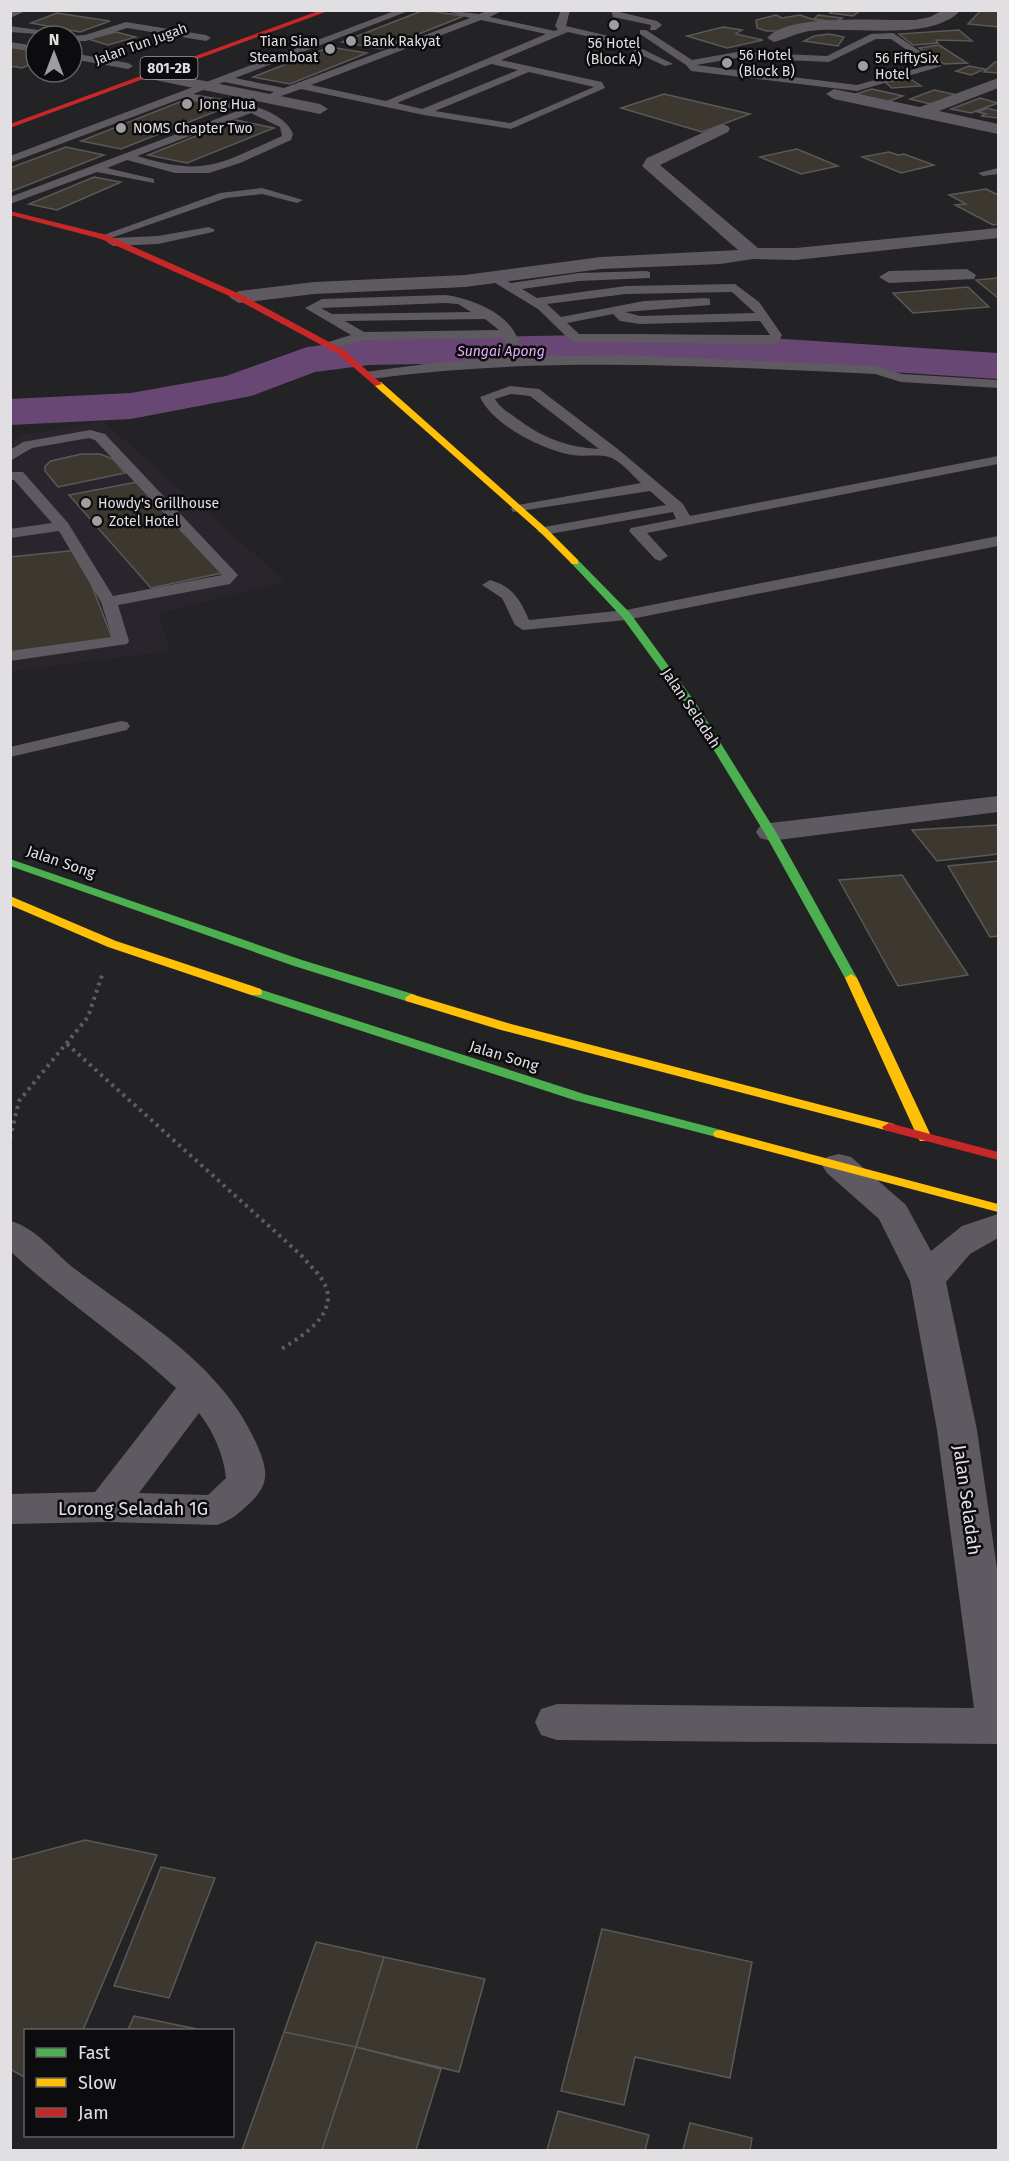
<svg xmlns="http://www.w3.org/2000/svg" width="1009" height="2161" font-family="'Fira Sans',sans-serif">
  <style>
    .built { fill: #2a252d }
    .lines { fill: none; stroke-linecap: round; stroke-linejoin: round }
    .river { fill: #694775; fill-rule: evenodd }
    .building { fill: #3d382f; stroke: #5a5959; stroke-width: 1.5 }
    .path { stroke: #5f5c60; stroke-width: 4; stroke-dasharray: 3 4.5; stroke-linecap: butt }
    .lane { fill: #5f5a62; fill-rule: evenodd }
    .street { fill: #5f5a62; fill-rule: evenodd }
    .fast { fill: #4caf50; fill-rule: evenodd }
    .slow { fill: #ffc107; fill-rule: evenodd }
    .jam { fill: #c62828; fill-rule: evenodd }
    .poi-dot { fill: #9e9d9f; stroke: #0c0b0d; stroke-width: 2 }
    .labels { text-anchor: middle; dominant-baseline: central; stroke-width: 5; stroke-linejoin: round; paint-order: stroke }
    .far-poi-label { font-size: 14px; fill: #e1dfe1; stroke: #0c0b0d; text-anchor: start }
    .far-street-label { font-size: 14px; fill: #e1dfe1; stroke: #0c0b0d }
    .shield { fill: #0c0b0d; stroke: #a19fa1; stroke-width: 1.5 }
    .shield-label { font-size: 14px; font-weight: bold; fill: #e1dfe1 }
    .far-water-label { font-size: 14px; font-style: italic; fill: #e5adf9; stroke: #0c0b0d }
    .street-label { font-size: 15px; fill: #e1dfe1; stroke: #0c0b0d }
    .near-street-label { font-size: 18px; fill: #e1dfe1; stroke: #0c0b0d }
  </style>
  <rect width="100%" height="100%" fill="#232224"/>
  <path class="built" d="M103,421L285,581L158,614L171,651L11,671L10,444L21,435Z"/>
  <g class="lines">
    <path class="river" d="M635,334L740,336L998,353V379L740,362L635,360L369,365L315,372L251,396L131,419L10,425V399L131,393L226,376L307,347L369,339Z"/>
  </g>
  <path class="building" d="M424,10L464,16L381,49L342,42Z
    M835,10H861L853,16L830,13Z
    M981,10H998V27L968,24Z
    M57,13L110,21L80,32L31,23Z
    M776,15L782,18L800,15L824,23L780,31H766L757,28L756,20Z
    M818,15L842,18L836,22L814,19Z
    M723,27L742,30L736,34L763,40L727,48L687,36Z
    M959,30L972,41L936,40L938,43L913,45L899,34Z
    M116,32L136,37L108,45L88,39Z
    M829,34L844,37L838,46L804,41L814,36Z
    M939,45L967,63L944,64L919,48Z
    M10,47L36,51V62L22,68L10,66Z
    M330,47L367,53L290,84L253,77Z
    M995,62H998V73L984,72Z
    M969,66L985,69L971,75L956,71Z
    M912,80L921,86L892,88L885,82Z
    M872,89L903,96L887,102L856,94Z
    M934,90L962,96L939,106L910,99Z
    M664,94L750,114L702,132L621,108Z
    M980,98L998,103L971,113L951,109Z
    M187,99L227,107L121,149L81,141Z
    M987,108L998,111V118L981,116L986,114L978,112Z
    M236,120L274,128L187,163L148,155Z
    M66,147L104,155L10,192V168Z
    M797,149L838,166L801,174L760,157Z
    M889,152L898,155L904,154L934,165L901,173L862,157Z
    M94,177L121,182L57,210L29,204Z
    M986,189L998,195V224L993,225L955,205L966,204L949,195Z
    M998,278V298L976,280Z
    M968,287L989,307L913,313L893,293Z
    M81,454H100L113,459L125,473L58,487L45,471V466L51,461Z
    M137,482L222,573L151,588L69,495Z
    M78,550L114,643L10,652V557Z
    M998,825V854L937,861L912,830Z
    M998,861V936L990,937L948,866Z
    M902,875L968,975L898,986L839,880Z
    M85,1840L157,1855L83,2030H26V2078L10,2069V1860Z
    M161,1867L215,1878L169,1998L114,1986Z
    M602,1929L752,1962L730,2078L635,2057L624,2105L561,2091Z
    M316,1942L384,1957L356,2047L284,2032Z
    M384,1957L485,1979L459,2072L356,2047Z
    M134,2016L202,2030H128Z
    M284,2032L356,2047L322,2150H242Z
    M356,2047L441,2069L416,2150H322Z
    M558,2111L649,2135L645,2150H547Z
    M690,2123L752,2138L750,2150H683Z"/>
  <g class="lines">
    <path class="path" d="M67,1044L301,1255C308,1264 317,1271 323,1281C342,1313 302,1336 280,1350
      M10,1138L19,1101L88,1017L103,972"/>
    <path class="lane" d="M397,10H411L235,78L284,88L470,18L443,10L479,14L489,10H503L490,17L555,31L558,29L555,26L561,10H570L566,26L622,39L673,64L665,66L616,43L568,32L501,60L602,82L605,88L511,129L424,115L301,89L267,101L262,98L274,92L224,82L193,94C222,99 282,105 293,134L291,140L240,163L209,173H175L127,160L107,168L154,179V183L97,172L10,204V197L240,110L183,98L10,163V156ZM481,20L546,34L386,101L311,85ZM491,64L518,70L422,109L397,103ZM529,72L594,87L510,123L435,111ZM251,113L280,127L282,136C219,164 207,177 137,156Z
      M611,10L657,21L662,25L656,30H650L651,25L613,17Z
      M126,22L206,35L211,38L206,41L127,28L86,41H72V36H69L85,35Z
      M10,26L59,33L64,36L10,32Z
      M640,30H646L692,60L737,52L827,56L871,34L893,33L942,66L857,91L691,71L686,65L640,34ZM876,39H891L929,65L857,85L696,65L737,58L829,62Z
      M10,42L36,46V52L10,48Z
      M72,53L128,63L133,66L128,69L72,59Z
      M998,168V174L983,176L978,173Z
      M262,188L303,200L297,203L262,194L226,198L108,239L98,237L220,193Z
      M209,227L215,230L213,232L158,244L113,246L107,242L113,238L158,236Z
      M646,271L650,272V278L579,281L522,289L537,298L626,286L735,284L759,302L782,335L778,343L773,344L576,342L571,341L538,309L487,278L493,274L511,283L579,273ZM732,292L755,313L640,316L625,312L710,305V299L706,298L644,301L561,317L547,304L626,294ZM613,314L620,321L640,324L760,321L770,335L579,334L567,323Z
      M445,295C469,298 503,311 515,333C519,340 520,349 522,357L623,355L876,366L902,374L998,380V388L901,382L875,374C705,366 538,356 370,379L363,375L365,372L433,363L509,357L504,338L363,340L330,350L324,346L325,343L351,335L305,308L322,299ZM445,303L458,304L471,312L332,314L321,308ZM485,319L499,330L364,332L345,321Z
      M510,386L539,389L619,450L683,504L690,516L998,456V464L647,533L668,556L660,561L655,559L629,531L631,528L676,519L673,512L544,535L537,531L544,527L666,505L650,491L513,512L511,509L513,506L518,505L641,483C633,476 620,460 609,457C598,454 584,457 572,455C542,450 493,425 480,397ZM511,394L530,396L599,449C566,447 543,438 516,418C508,412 500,408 495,399Z
      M90,430L105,434L238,575L230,584L118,605L129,641L127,644L10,661V651L112,637L101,602L59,531L10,538V529L52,523L14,480H10V472H23L68,523L113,596L222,575L95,440L89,438L32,448L10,461V450L23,442Z
      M998,536V546L626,620L523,630L515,625L502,598L482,585L490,580C512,586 520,599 529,620L626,610Z
      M121,721L127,722L130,726L127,730L10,757V747Z"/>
    <path class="street" d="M10,10H28L10,18Z
      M943,10H961C931,43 850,25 809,31C796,33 786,39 774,42L767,38C788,13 882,21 915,20L930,17Z
      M150,70L320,104L328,109L320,114L145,78L142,75Z
      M998,78V88L939,111L998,124V134L834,99L826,94L834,89L920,107Z
      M722,124L728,126L730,129L728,132L660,165L758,248H796L998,228V238L796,260L753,259L720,264L601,269L465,287L314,294L239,303L229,297L239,291L314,282L465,275L601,257L738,250L642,166L647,158Z
      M967,269L976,275L974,279L889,283L879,277L889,271Z
      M998,796V812L770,841L760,838L756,832L760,826L770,823Z
      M839,1154L851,1157L906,1205L931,1251L962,1226L998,1214V1238L970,1254L946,1282L977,1430L998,1576V1744L557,1740L541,1735L535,1722L541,1709L557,1704L974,1708L937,1430L910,1281L879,1219L827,1173L822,1165L827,1157Z
      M10,1221C38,1228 56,1256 79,1272C145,1321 224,1367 257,1445C268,1470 270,1484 250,1503C239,1513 232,1520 217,1525L106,1522L10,1524V1494L95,1492L176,1388C123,1339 63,1300 10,1251ZM199,1413C214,1433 223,1453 226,1478L208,1495L139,1493Z"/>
    <path class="fast" d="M575,559L578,560L630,613L695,702L776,832L857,978L856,981L851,982L845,978L764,832L685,703L622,617L572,564L570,562Z
      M10,859L302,960L416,995L417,998L411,1002L406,1001L294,966L10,866Z
      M256,988L584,1094L725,1131L727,1134L720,1138L574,1100L251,995L250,992L251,989Z"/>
    <path class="slow" d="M375,382H381L547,529L578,560V564H572L541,533L375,386Z
      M10,896L116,941L261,989L262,992L261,995H251L108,947L10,905Z
      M851,974L857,978L932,1138L930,1141H920L918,1138L845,978Z
      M411,994L511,1024L894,1124L896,1127L889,1131L501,1030L406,1001L405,998Z
      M720,1130L998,1204V1212L715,1137L713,1134L715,1131Z"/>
    <path class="jam" d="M321,10H331L10,128V124Z
      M10,211L107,235L242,295L344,350L382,384L375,386L338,354L236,299L101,239L10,215Z
      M889,1123L998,1152V1160L884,1130L882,1127Z"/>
  </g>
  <g class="poi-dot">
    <circle cx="614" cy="25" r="6"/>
    <circle cx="351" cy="41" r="6"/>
    <circle cx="330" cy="49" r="6"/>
    <circle cx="727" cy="63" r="6"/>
    <circle cx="863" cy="66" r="6"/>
    <circle cx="187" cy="104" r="6"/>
    <circle cx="121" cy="128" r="6"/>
    <circle cx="86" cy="503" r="6"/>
    <circle cx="97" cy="521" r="6"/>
  </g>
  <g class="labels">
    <g class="far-poi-label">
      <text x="318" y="41" text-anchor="end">Tian Sian<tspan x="318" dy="16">Steamboat</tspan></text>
      <text x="363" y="41">Bank Rakyat</text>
      <text x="614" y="43" text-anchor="middle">56 Hotel<tspan x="614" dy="16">(Block A)</tspan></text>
      <text x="739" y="55">56 Hotel<tspan x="739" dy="16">(Block B)</tspan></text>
      <text x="875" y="58">56 FiftySix<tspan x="875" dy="16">Hotel</tspan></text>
      <text x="199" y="104">Jong Hua</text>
      <text x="133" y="128">NOMS Chapter Two</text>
      <text x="98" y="503">Howdy's Grillhouse</text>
      <text x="109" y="521">Zotel Hotel</text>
    </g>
    <g class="far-street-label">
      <text transform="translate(141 44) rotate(-20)">Jalan Tun Jugah</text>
    </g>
    <rect class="shield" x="140.5" y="57" width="57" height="22" rx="4.5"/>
    <g class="shield-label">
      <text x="169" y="68">801-2B</text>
    </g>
    <g class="far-water-label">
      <text x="501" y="351">Sungai Apong</text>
    </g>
    <g class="street-label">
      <text transform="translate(691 708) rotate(56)">Jalan Seladah</text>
      <text transform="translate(61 862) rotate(19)">Jalan Song</text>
      <text transform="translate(504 1056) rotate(17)">Jalan Song</text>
    </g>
    <g class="near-street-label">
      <text transform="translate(967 1500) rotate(82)">Jalan Seladah</text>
      <text x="133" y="1509">Lorong Seladah 1G</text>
    </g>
  </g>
  <rect width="1009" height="2161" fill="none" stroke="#e1dfe1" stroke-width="24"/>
  <rect x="24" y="2029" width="210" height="108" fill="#0c0b0d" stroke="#616062" stroke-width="1.5"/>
  <rect x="36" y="2048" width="30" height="9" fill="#4caf50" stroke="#616062" stroke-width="1.5"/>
  <text x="78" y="2059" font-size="18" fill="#e1dfe1">Fast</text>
  <rect x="36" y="2078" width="30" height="9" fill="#ffc107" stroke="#616062" stroke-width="1.5"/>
  <text x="78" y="2089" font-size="18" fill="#e1dfe1">Slow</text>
  <rect x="36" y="2108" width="30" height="9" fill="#c62828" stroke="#616062" stroke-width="1.5"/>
  <text x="78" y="2119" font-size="18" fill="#e1dfe1">Jam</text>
  <g transform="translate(54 54)"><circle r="28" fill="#0c0b0d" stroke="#616062" stroke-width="1.5"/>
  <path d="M0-4.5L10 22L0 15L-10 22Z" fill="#9e9d9f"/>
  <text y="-9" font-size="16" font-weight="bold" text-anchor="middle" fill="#e1dfe1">N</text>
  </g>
</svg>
